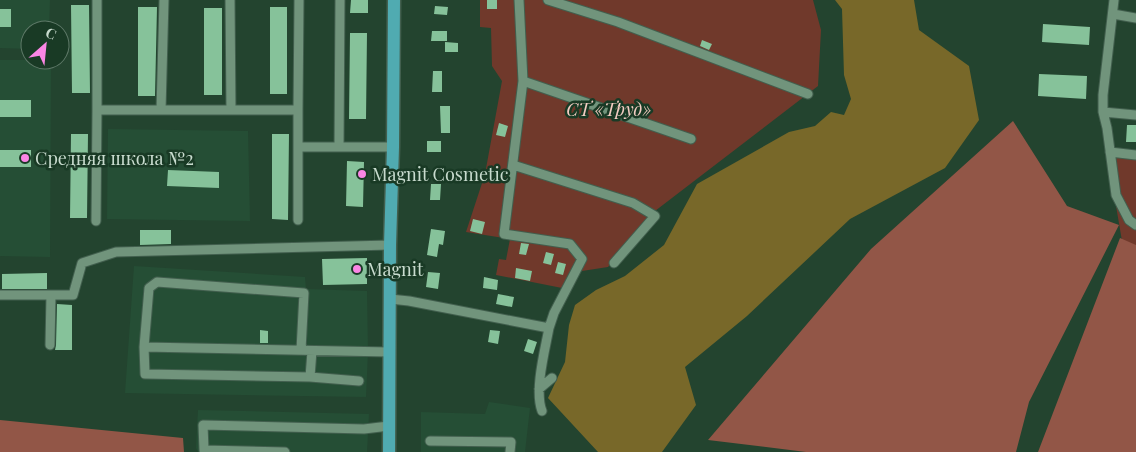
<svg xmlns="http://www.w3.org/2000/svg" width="1136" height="452" font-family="'Playfair Display',serif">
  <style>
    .built { fill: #254e35 }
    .green { fill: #70392b }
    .forest { fill: #925647 }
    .water { fill: #786829 }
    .building { fill: #86c29a }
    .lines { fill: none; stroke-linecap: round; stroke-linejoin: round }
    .minor-casing { stroke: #425f4e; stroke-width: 11 }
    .major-casing { stroke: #425f4e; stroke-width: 15 }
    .minor { stroke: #71947c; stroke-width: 9 }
    .major { stroke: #50abb1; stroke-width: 12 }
    .poi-dot { fill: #fb86e5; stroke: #193a25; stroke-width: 2 }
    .labels { text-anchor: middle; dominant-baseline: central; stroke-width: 5; stroke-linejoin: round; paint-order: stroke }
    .park-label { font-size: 18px; font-style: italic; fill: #f4cdc3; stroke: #193a25 }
    .poi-label { font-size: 18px; fill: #c8dbce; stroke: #193a25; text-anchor: start }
  </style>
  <rect width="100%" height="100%" fill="#23442f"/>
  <path class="built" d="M0,0H50L49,30H30V49L0,48Z
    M0,60H51L50,257L0,256Z
    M108,129L248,131L250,221L107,219Z
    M134,266L305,277L306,289L367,291L368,352L366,397L125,393Z
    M489,402L530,408L525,452H421V412L485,414Z
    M198,410L369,414L367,452H198L196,448Z"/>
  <path class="green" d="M480,0H813L821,30L818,86L655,211L608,267L569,273L562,288L496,275L499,259L506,260L510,239L466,232L485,174L502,81L492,66L491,28L480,27Z
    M1106,147L1136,154V248L1122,241Z"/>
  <path class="forest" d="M1013,121L1067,206L1119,225L1029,402L1016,452H806L708,440L871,249Z
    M1120,238L1136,245V452H1038Z
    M0,420L183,438L184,452H0Z"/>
  <path class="water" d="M835,0H914L919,30L969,66L979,120L945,168L850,219L747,316L685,367L696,405L662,452H598L548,398L565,362L569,325L575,305L596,290L625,276L664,245L697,184L789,132L815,126L831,112L844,115L851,99L844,75L842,9Z"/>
  <path class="building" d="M351,0H368V13H350Z
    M487,0H497V9H487Z
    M71,5H89L90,93H72Z
    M435,6L448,7L447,15L434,14Z
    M138,7H157L155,96H138Z
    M270,7H287V94H270Z
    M204,8H222V95H204Z
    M0,9H11V27H0Z
    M1043,24L1090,27L1089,45L1042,42Z
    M432,31H447V41H431Z
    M350,33H367L366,119H349Z
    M702,40L712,44L709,50L700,46Z
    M445,42L458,43V52H445Z
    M433,71H442V92H432Z
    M1039,74L1087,76L1086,99L1038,96Z
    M0,100H31V117H0Z
    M440,106H450V133H441Z
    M499,123L508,126L505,137L496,135Z
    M1127,125H1136V142H1126Z
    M71,134H88L87,218H70Z
    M272,134H289L288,220L272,219Z
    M427,141H441V152H427Z
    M0,150H31V167H0Z
    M347,161L364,162L363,207L346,206Z
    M168,170L219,172V188L167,186Z
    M431,184H441L440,200H430Z
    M473,219L485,222L482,234L470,231Z
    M431,229L445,231L443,245L439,244L437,257L427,255Z
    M140,230H171V244L140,245Z
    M521,243L529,244L526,255L519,254Z
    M546,252L554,254L551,265L543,263Z
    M367,258V284L323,285L322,259Z
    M558,262L566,264L563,275L555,273Z
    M516,268L532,271L530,281L515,278Z
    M428,272L440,273L438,289L426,287Z
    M47,273V289H2V274Z
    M484,277L498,280L497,290L483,288Z
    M498,294L514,297L512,307L496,304Z
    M57,304L72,305V350H55L56,345Z
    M260,330L268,331V343H260Z
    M490,330L500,331L498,344L488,342Z
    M528,339L537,342L533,354L524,351Z"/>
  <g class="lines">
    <g class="minor-casing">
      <path id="minor" d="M97,0V110H298V147H393
        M230,0L231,110
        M548,0L618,22L808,94
        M1114,0L1103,95V112L1107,128L1116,195L1129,220L1136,225
        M1113,14L1136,18
        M523,81L691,139
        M161,110L164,0
        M298,110L299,0
        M1103,112L1136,115
        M298,147V220
        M339,147L340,0
        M1110,152L1136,155
        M513,165L633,203L655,216L614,263
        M96,221L97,110
        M0,295H73L82,263L116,252L390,245
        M390,299L409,301L549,328L554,313L582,259L570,244L504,234L523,81L519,0
        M50,345L51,295
        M144,347L145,374L310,377
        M301,350L304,293L157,282L149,288L144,347L389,352
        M312,351L310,377L359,381
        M539,389L552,378
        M542,411C534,391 545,350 549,328
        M430,441L511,442L510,452
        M285,452L204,450L203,425L364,429L389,426"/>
    </g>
    <g class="major-casing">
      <path id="major" d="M389,452L390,245L393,147L394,0"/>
    </g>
    <use href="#minor" class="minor"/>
    <use href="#major" class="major"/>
  </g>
  <g class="poi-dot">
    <circle cx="25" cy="158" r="5"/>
    <circle cx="362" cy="174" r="5"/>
    <circle cx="357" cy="269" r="5"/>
  </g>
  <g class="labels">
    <g class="park-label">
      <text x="609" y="109">СТ «Труд»</text>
    </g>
    <g class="poi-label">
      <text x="35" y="158">Средняя школа №2</text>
      <text x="372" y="174">Magnit Cosmetic</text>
      <text x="367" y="269">Magnit</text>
    </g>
  </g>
  <g transform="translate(45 45) rotate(27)"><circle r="24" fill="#193a25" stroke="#5f7a69"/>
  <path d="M0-4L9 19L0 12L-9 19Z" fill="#fb86e5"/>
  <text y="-8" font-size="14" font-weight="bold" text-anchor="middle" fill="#c8dbce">С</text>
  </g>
</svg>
